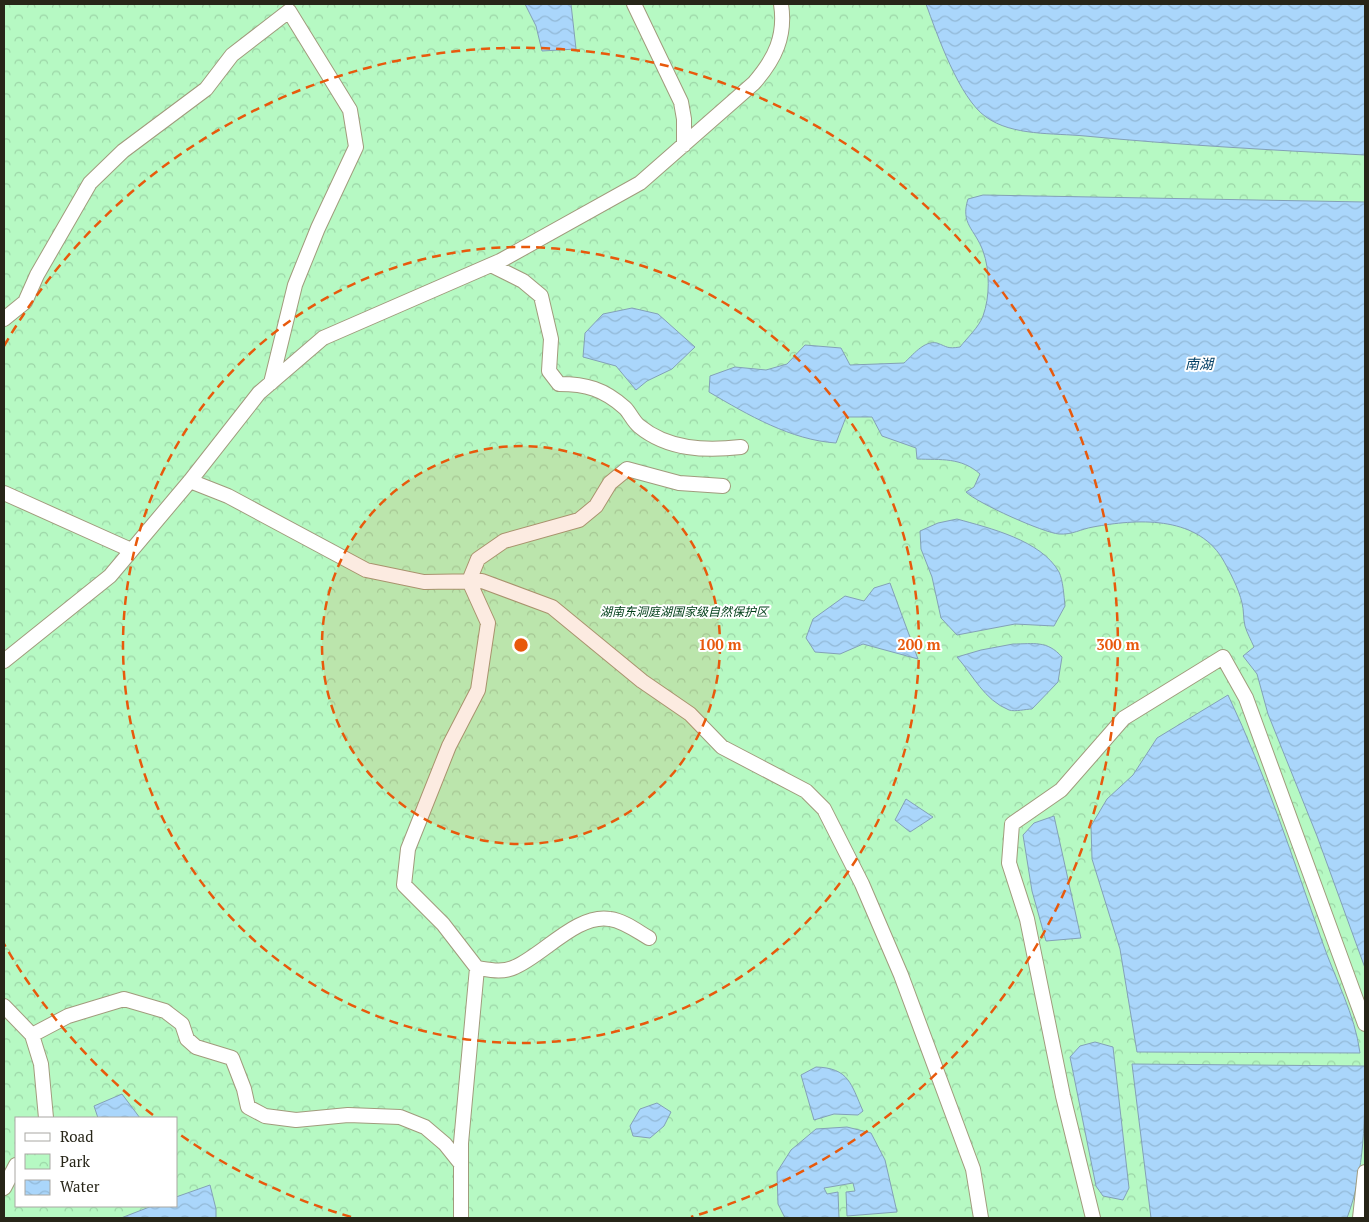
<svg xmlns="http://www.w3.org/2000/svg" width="1369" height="1222" font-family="'PT Serif','Noto Sans SC',serif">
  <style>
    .park { fill: url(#park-crowns); fill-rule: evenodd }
    .water { fill: url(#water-waves); stroke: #83a1b7 }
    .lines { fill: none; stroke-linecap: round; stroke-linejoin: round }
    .minor-casing { stroke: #a19b7c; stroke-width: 16 }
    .minor { stroke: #fff; stroke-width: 14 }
    .ring { fill: none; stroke: #e8590c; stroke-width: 2.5; stroke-dasharray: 9 6 }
    .labels { text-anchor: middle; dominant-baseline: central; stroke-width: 4; stroke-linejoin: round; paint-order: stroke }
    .park-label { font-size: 12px; font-style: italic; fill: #03401a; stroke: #fff }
    .water-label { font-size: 14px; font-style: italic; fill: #003f66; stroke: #fff }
    .centre { fill: #e8590c; stroke: #fff; stroke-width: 2.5 }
    .ring-label { font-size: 15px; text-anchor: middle; font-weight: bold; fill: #e8590c; stroke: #fff; stroke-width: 4; stroke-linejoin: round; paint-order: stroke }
  </style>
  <defs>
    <pattern id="park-crowns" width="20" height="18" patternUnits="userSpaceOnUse" patternTransform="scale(1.25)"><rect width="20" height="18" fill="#b6f9c3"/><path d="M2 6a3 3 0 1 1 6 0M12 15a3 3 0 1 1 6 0" fill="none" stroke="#9cd5a7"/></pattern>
    <pattern id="water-waves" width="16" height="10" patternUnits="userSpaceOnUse" patternTransform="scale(1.25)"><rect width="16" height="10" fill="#aad6fb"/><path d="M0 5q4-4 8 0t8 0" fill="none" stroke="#92b8d6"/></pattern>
  </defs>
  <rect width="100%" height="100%" fill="#fcf6d4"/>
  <path class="park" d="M4,4H1365V1218H4ZM16,1118H176V1206H16Z"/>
  <path class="water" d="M525,4H571L576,49L542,51L536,26Z
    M926,4H1365V155C1272,150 1178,145 1085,136C1054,133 1012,136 986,117C959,98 937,34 926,4Z
    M983,195L1365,202V968L1317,836L1268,714L1257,674L1243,656L1254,647C1251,640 1247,633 1245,626C1243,618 1244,610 1242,603C1239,589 1229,570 1222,558C1195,515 1136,519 1093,527C1081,529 1072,535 1059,534C1044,533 977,503 966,492L974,487L980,474C961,457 941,460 917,459L916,448L882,436L872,417H846L836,443C791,440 748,415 709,392L710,376L735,367L766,370L787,364L805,345L841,348L850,365L904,363C912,356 924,340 937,343C948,347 947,349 960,347C967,338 979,327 983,316C990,297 990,270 983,251C975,229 960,224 968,199Z
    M632,308L658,314L695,347L672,369L647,381L636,390L616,366L583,357L585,333L603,314Z
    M957,519C989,528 1041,540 1059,572C1063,580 1064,596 1065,606L1054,626L1015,624L957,635L941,618L932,577L921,549L920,531L938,523Z
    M890,583L918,659L863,644L840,654L815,652L806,638L813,619L845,596L864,601L874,588Z
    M1013,644C1034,644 1047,640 1062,657L1058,682L1032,709C1026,709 1015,712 1009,710C984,700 973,675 957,657L981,650Z
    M1228,695C1266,775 1293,859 1322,941C1335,979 1355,1014 1360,1053L1137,1052L1120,949L1092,859L1091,826L1107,799L1133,775L1157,738Z
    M906,799L933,817L910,832L895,820Z
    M1054,816L1081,938L1046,941L1032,891L1023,835L1034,823Z
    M1095,1042L1113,1047L1129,1188L1123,1200L1103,1196L1096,1186L1070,1057L1080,1046Z
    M1132,1064L1365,1066C1365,1116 1365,1171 1347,1218H1151Z
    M816,1067C849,1068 851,1084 863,1111L858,1115L834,1114L814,1120L801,1075Z
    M122,1094L140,1118H98L94,1106Z
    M657,1103L671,1112L664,1126L650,1138L633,1136L630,1126L640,1109Z
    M847,1127L871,1133L885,1160L897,1212L847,1216L846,1192L855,1191L853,1183L824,1188L827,1194L838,1192L839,1218H785L778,1204L777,1172L791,1150L816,1129Z
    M210,1185L216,1209V1218H121L152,1206H176V1197Z"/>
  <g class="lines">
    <g class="minor-casing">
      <path id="minor" d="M634,4L681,102L684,119V145
        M491,265L523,281L541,296L551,339L549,371L559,384C586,384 604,389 625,408C630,413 633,421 639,426C668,450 706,451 741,447
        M4,319L25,302L37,275L90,183L123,151L206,89L232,55L289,11L350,110L356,147L318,228L295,285L271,383
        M190,481L228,496L366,570L424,582L482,581L552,607L642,681L690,714L722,747L806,791L824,809L862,884L901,975L973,1169L981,1218
        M4,493L131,550
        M4,661L110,576L190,481L259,393L323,338L500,261L640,183L754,83C775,59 786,36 781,4
        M477,968C490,970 503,973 515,967C543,955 578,913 610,919C624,921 637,931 649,938
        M4,1006L32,1035L41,1064L46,1118
        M32,1035L68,1016L124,999L165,1011L182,1024L187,1039L196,1047L232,1058L244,1089L248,1107L265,1116L296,1120L348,1115L400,1117L425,1127L445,1144L461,1164
        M4,1188L16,1165
        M461,1218V1143L477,968L443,924L404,885L408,849L449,746L478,690L488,623L469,581L478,559L504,541L579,520L596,506L610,483L627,469L679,483L723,486
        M1093,1218L1063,1096L1027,919L1009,863L1012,824L1061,790L1124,718L1223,657L1246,698L1365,1024
        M1360,1218L1365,1172"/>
    </g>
    <use href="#minor" class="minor"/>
  </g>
  <circle cx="521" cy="645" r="199" fill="#e8590c" fill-opacity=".12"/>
  <g class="ring">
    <circle cx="521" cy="645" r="199"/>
    <circle cx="521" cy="645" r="398"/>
    <path d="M351 1217A597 597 0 0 1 179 1134M153 1115A597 597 0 0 1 4 944M4 346A597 597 0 1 1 691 1217"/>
  </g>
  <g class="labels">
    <g class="park-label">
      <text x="684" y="611">湖南东洞庭湖国家级自然保护区</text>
    </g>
    <g class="water-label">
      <text x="1199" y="363">南湖</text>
    </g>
  </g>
  <circle cx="521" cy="645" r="8" class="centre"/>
  <g class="ring-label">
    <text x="720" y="650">100 m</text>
    <text x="919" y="650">200 m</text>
    <text x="1118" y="650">300 m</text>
  </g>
  <rect width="1369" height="1222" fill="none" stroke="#272518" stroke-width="10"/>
  <rect x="15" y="1117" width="162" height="90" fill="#ffffff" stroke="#a9a8a3"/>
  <rect x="25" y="1133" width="25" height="8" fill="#ffffff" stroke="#a9a8a3"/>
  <text x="60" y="1142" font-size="15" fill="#272518">Road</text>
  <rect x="25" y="1154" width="25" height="15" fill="url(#park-crowns)" stroke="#a9a8a3"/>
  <text x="60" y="1167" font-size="15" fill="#272518">Park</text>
  <rect x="25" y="1180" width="25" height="15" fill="url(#water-waves)" stroke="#a9a8a3"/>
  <text x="60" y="1192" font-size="15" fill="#272518">Water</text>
</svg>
